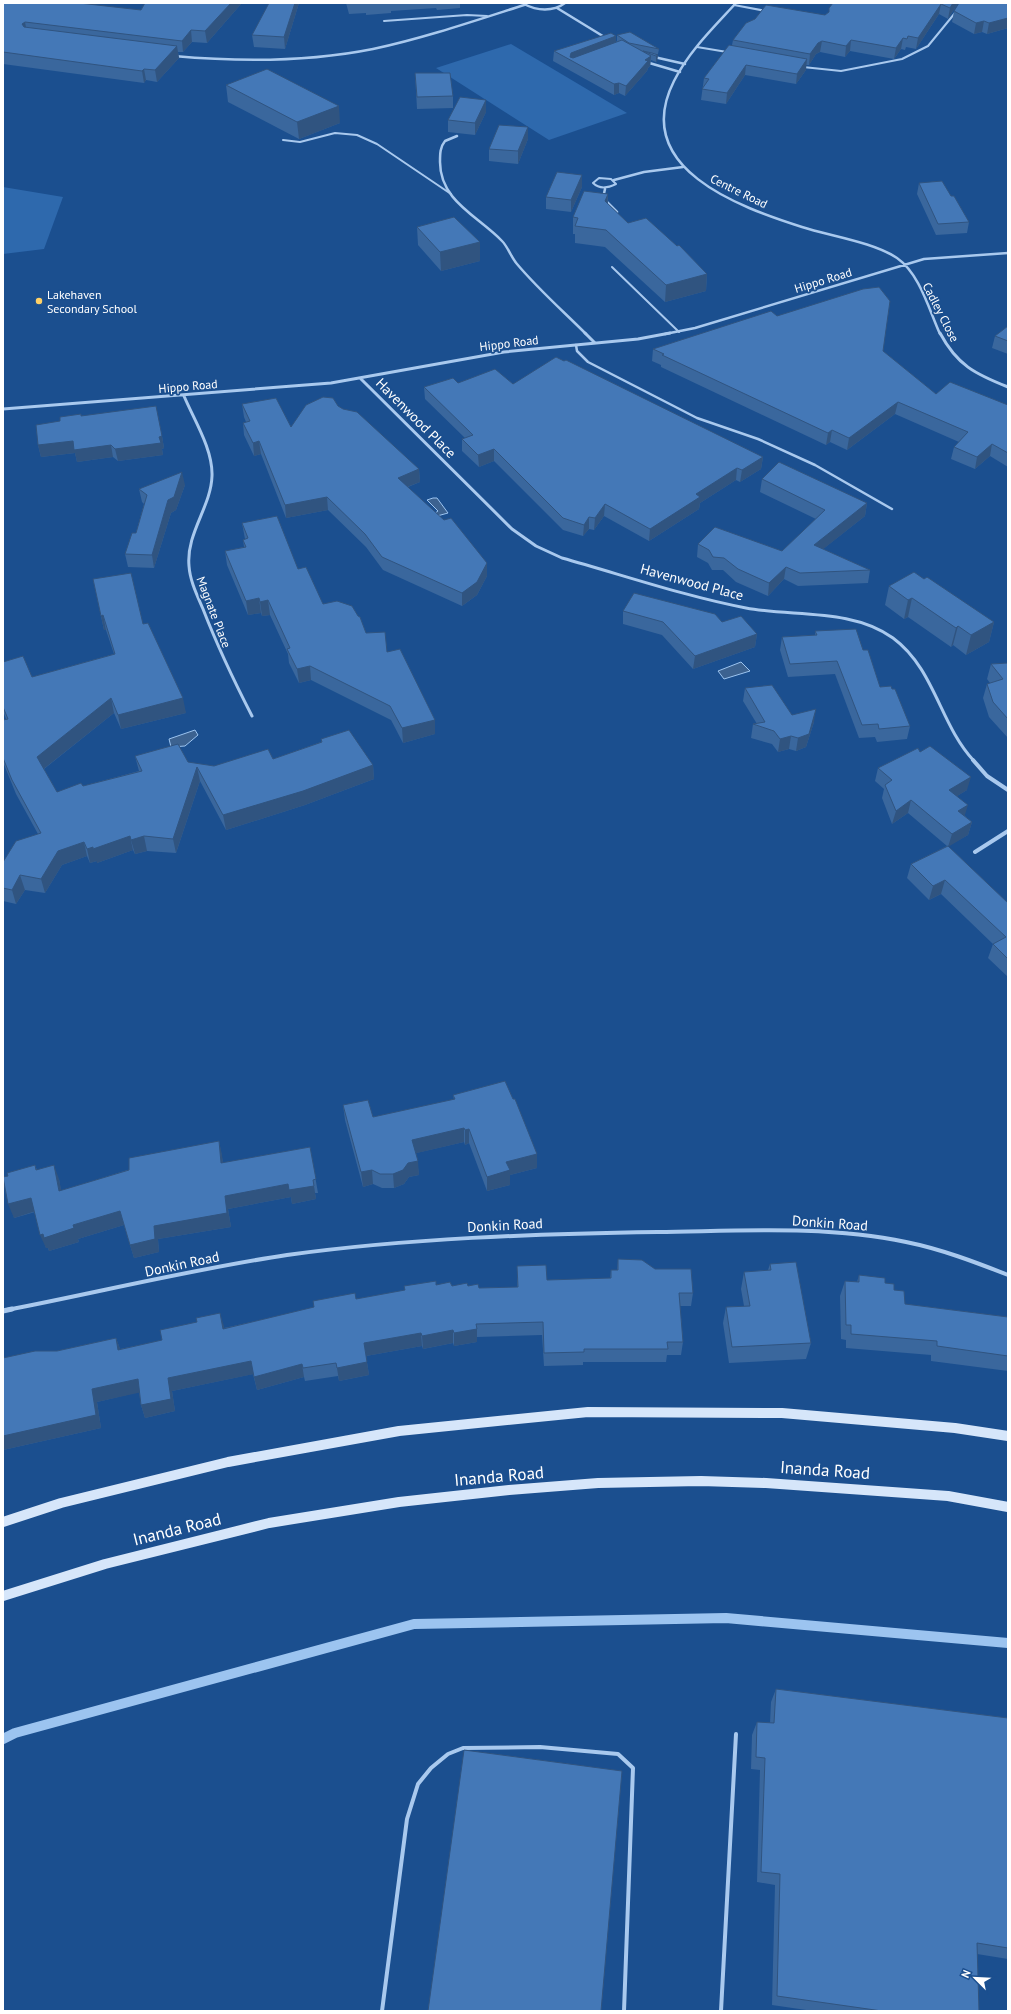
<svg xmlns="http://www.w3.org/2000/svg" width="1011" height="2014" font-family="'PT Sans',sans-serif">
  <style>
    .green { fill: #2e69ad }
    .water { fill: #3c6290; stroke: #9cc4f0 }
    .lines { fill: none; stroke-linecap: round; stroke-linejoin: round }
    .stream { stroke: #9cc4f0; stroke-width: 10 }
    .service-far2 { stroke: #a9c9ee; stroke-width: 2 }
    .service-far1 { stroke: #a9c9ee; stroke-width: 2.5 }
    .service { stroke: #a9c9ee; stroke-width: 4 }
    .minor-far3 { stroke: #a9c9ee; stroke-width: 2.5 }
    .minor-far2 { stroke: #a9c9ee; stroke-width: 3 }
    .minor-far1 { stroke: #a9c9ee; stroke-width: 4 }
    .minor { stroke: #a9c9ee; stroke-width: 5 }
    .secondary { stroke: #d6e6fa; stroke-width: 10 }
    .wall { fill: #3a679d }
    .shaded-wall { fill: #305480 }
    .building { fill: #4478b7; stroke: #305480 }
    .poi-dot { fill: #ffd166; stroke: #1b4f8f; stroke-width: 1.5 }
    .labels { text-anchor: middle; dominant-baseline: central; stroke-width: 3.5; stroke-linejoin: round; paint-order: stroke }
    .far-street-label { font-size: 12px; fill: #fff; stroke: #1b4f8f }
    .far-poi-label { font-size: 12px; fill: #fff; stroke: #1b4f8f; text-anchor: start }
    .street-label { font-size: 14px; fill: #fff; stroke: #1b4f8f }
    .near-street-label { font-size: 17px; fill: #fff; stroke: #1b4f8f }
  </style>
  <rect width="100%" height="100%" fill="#1b4f8f"/>
  <path class="green" d="M511,44L627,113L549,140L436,68Z
    M3,187L63,197L44,249L3,254Z"/>
  <path class="water" d="M433,498H437L448,513L437,516L434,514L438,511L427,500Z
    M741,662L750,671L724,679L718,671Z
    M195,730L198,735L185,746L171,747L169,739Z"/>
  <g class="lines">
    <path class="stream" d="M3,1739L15,1733L414,1624L726,1618L1008,1643"/>
    <path class="service-far2" d="M734,5L766,11
      M384,21L467,15L487,16
      M697,47L727,52
      M803,67L841,71L902,59L928,46L955,13
      M283,140L300,142L335,133L357,135L377,144L451,194
      M599,178L611,179L616,184C608,188 600,190 593,183Z
      M612,267L679,332"/>
    <path class="service-far1" d="M576,345L577,351L588,362L697,418L758,439L815,465L892,509"/>
    <path class="service" d="M382,2011L407,1819L418,1784L431,1768L448,1754L463,1748L540,1747L618,1754L633,1768L624,2011
      M721,2011L736,1734"/>
    <path class="minor-far3" d="M736,3C714,27 689,51 674,81C630,168 739,207 802,227C830,236 873,242 897,258C920,274 929,310 940,334
      M524,4C537,11 553,12 565,3
      M557,8L606,38
      M174,56C240,62 308,62 373,49C424,38 474,21 524,5
      M654,57L685,64
      M646,62L680,72
      M457,136L445,141C440,147 440,154 440,162C440,201 478,216 502,241C508,247 511,257 517,264C538,289 563,311 586,334
      M614,180L644,172L683,167
      M605,189L603,198L617,212
      M665,334L695,328L924,259L1008,253"/>
    <path class="minor-far2" d="M585,333L595,343
      M940,333C957,365 975,374 1008,387
      M360,378L512,529L536,546L562,558C623,575 684,596 746,608C793,617 852,608 893,638C935,669 940,725 974,761
      M184,396C194,420 213,449 212,476C211,507 186,533 189,566C190,581 197,595 203,609C217,645 234,681 252,716
      M3,409L331,383L504,352L638,339L670,333"/>
    <path class="minor-far1" d="M973,760L987,776L1008,790
      M975,852L1008,831
      M7,1310C100,1292 193,1269 287,1255C410,1238 534,1234 658,1232C740,1231 825,1225 906,1242C941,1249 975,1262 1008,1275"/>
    <path class="minor" d="M3,1311L12,1309"/>
    <path class="secondary" d="M3,1522L61,1503L228,1462L399,1431L588,1412L782,1413L955,1428L1008,1436
      M3,1596L105,1564L269,1523L399,1502L509,1490L598,1483L701,1481L766,1483L948,1496L1008,1507"/>
  </g>
  <path class="wall" d="M3,3L141,10L145,3H242L207,43L192,42L183,52H178L179,58L157,82L146,80L144,83L3,64Z
    M299,3L285,49L254,47L252,35Z
    M346,3H460V8L437,10L436,8L391,11V13L366,15V13L349,14Z
    M958,3L948,19L939,14L916,49L906,47L905,50L901,49L894,59L850,51L845,57L820,52L816,54L809,65H806V70L796,84L745,75L726,104L701,100L704,78L732,45L733,40L825,15L829,12V8Z
    M1008,3V28L987,34L982,32L974,34L952,22L954,11Z
    M617,35L659,49L658,54H654L658,55L657,61L656,62L651,60L650,66L648,68L647,71L625,96L619,93L614,95L553,61L554,51L616,36V42L617,41Z
    M415,73L453,96V108L417,109Z
    M226,85L340,123L299,139L228,102Z
    M486,112L475,135L448,132V120Z
    M528,127V139L518,164L489,161V149Z
    M582,175V187L571,212L546,209V197Z
    M919,183L951,196L969,222L967,233L936,235L917,194Z
    M608,194V204L628,223L707,274L706,291L665,302L605,247L575,243V234H573V217Z
    M417,227L480,242V261L441,271L418,245Z
    M777,316L883,351L936,394L1008,405V467L990,456L975,469L951,459L954,447L959,442L895,414L847,450L830,442L826,445L661,367V365L652,361L653,349Z
    M1008,326V354L992,348L995,336Z
    M458,383L513,384L763,457L761,469L740,482L736,480L700,503L699,509L649,541L604,516L594,530L589,529L583,536L563,530L494,461L479,467L462,451V439L465,438L425,399L424,387Z
    M242,404L291,427L338,406L419,469L420,482L408,487L487,563V576L477,595L462,606L383,570L366,547L328,510L286,518L261,454L254,456L244,435L243,423L246,422L244,417Z
    M81,416L162,436L164,448L162,449L163,455L118,461L113,457L77,462L75,453L41,457L38,445L60,421Z
    M762,479L867,503L865,516L823,549L870,570L868,583L798,586L784,579L768,596L736,582L723,570H712L708,563L697,557L698,544L782,551L816,519L760,492Z
    M185,485L176,510L171,513L154,568L128,567L125,554L136,533L144,504L142,502L139,489Z
    M242,523L298,569L323,604L366,633L387,652L435,720V734L403,743L391,720L311,680L299,683L289,663L288,654L270,615L262,616L261,613L248,615L227,565L225,551L244,547L243,540L245,539Z
    M93,579L143,624L186,713L121,729L114,713L44,769L57,792L83,786L139,771L135,756L214,766L273,759L321,742V739L373,765L374,779L305,805L226,830L200,781L176,853L147,851L135,854L133,850L97,863V861L90,863L87,856L62,865L45,893L25,890L16,904L3,901V862L38,834L16,794L3,762V720L6,719L3,711V662L32,677L114,654L106,630H104Z
    M924,579L994,622L989,642L966,655L953,645L951,647L908,617L904,619L885,605L889,586Z
    M623,611L722,622L757,634L755,647L693,669L662,635L623,624Z
    M815,631L863,650L880,687L910,726L907,739L877,742L875,737L859,738L835,674L788,677L780,650L782,637L815,635Z
    M1008,663V738L989,717L983,698L987,684L990,683L987,679L991,664Z
    M745,688L792,715L814,722L806,747L796,751L789,749L778,752L772,744L751,738L753,724H757L743,701Z
    M920,752L967,790L957,796L965,816L972,822L968,835L948,846L1008,903V977L988,958L993,944L941,894L929,900L907,878L911,864L947,846L908,813L892,824L882,798L884,789L875,781L878,768Z
    M453,1095L513,1099L537,1154V1168L510,1175V1185L487,1191L469,1143L465,1145L464,1142L416,1153L419,1175L409,1177L404,1184L394,1188H382L373,1184L363,1187L345,1120L343,1105L373,1117L454,1100Z
    M219,1141L223,1163L310,1147L318,1193H315L316,1199L292,1204L291,1197L228,1209L231,1227L158,1239L159,1252L134,1258L124,1225L78,1239L79,1242L49,1251L48,1248H46L35,1212L14,1218L8,1176L35,1165L37,1170L59,1179L61,1191Z
    M618,1259L655,1269L693,1293L691,1306H680L683,1342L681,1355H667L666,1362H583V1365L544,1366L542,1335L477,1337V1342L454,1346L453,1343L423,1349L422,1346L366,1356L369,1375L339,1381L338,1376L305,1381L304,1377L257,1390L253,1374L172,1391L175,1411L145,1418L141,1405L139,1392L97,1402L101,1428L3,1450V1358L57,1351L116,1338L120,1349L224,1328L356,1299L436,1285L452,1286H468L479,1288L517,1287V1266L547,1280L610,1278L611,1270H617Z
    M770,1264L811,1343L806,1359L729,1363L723,1323L726,1307L744,1306L741,1289L744,1272L768,1270Z
    M859,1275L885,1283L894,1290L905,1304L1008,1317V1371L931,1361V1355L846,1348V1340L841,1339L840,1296L845,1281L857,1282Z
    M776,1689L1008,1718V1959L977,1954L979,2011H813L772,2005L775,1885L757,1882L760,1770L751,1769L752,1735L757,1722L770,1723L771,1702Z"/>
  <path class="shaded-wall" d="M231,3H242L207,43L205,31Z
    M295,3H299L285,49L284,37Z
    M953,3H958L948,19L950,8Z
    M941,4L939,14L916,49L918,38Z
    M1008,18V28L987,34L989,23Z
    M984,21L982,32L974,34L976,23Z
    M25,22L27,33L22,24Z
    M191,30L192,42L183,52L182,41Z
    M616,36V47L574,62L570,57L571,53Z
    M903,38L901,49L894,59L896,48Z
    M851,40L850,51L845,57L846,46Z
    M822,41L820,52L816,54L809,65L810,54L818,43Z
    M177,46L179,58L157,82L155,70Z
    M658,55L657,61L656,62V56Z
    M651,56L650,66L648,68L647,71L625,96L626,86L645,60Z
    M807,59L806,70L796,84L797,74Z
    M746,65L745,75L726,104L727,93Z
    M144,69L146,80L144,83L142,71Z
    M619,83V93L614,95V84Z
    M486,100V112L475,135V123Z
    M339,106L340,123L299,139L297,122Z
    M528,127V139L518,164V151Z
    M582,175V187L571,212V200Z
    M608,194L607,211L605,201Z
    M480,242V261L441,271L440,252Z
    M707,274L706,291L665,302L666,285Z
    M898,402L895,414L847,450L849,438Z
    M832,430L830,442L826,445L828,433Z
    M162,436L164,448L162,449L163,455L118,461L115,449Z
    M73,441L111,445L113,457L77,462L75,453L41,457L38,445Z
    M259,441L261,454L254,456L253,443Z
    M992,444L990,456L975,469L977,457Z
    M494,449V461L479,467L478,455Z
    M763,457L761,469L740,482L742,470Z
    M737,468L736,480L700,503L699,509L649,541L650,529L696,494Z
    M419,469L420,482L399,490L398,478Z
    M182,472L185,485L176,510L171,513L154,568L152,555L168,500Z
    M327,497L328,510L286,518L285,505Z
    M867,503L865,516L812,558L814,545Z
    M605,504L604,516L594,530L595,518Z
    M589,517V529L583,536L584,525Z
    M487,563V576L477,595L462,606V593Z
    M786,567L784,579L768,596L769,583Z
    M259,598L261,613L248,615L246,601Z
    M912,598L908,617L904,619L908,600Z
    M268,600L270,615L262,616L260,602Z
    M103,615L106,630H104L101,616Z
    M994,622L989,642L966,655L971,635Z
    M958,626L953,645L951,647L956,628Z
    M757,634L755,647L693,669L695,656Z
    M310,666L311,680L299,683L297,669Z
    M111,698L114,713L41,771L37,757Z
    M183,698L186,713L121,729L118,715Z
    M816,709L814,722L806,747L796,751L798,738Z
    M435,720V734L403,743L402,728Z
    M791,736L789,749L778,752L780,739Z
    M373,765L374,779L305,805L226,830L223,815Z
    M197,767L200,781L176,853L173,839Z
    M971,777L967,790L946,803L949,790Z
    M911,800L908,813L892,824L896,811Z
    M968,805L964,818L958,811Z
    M972,822L968,835L948,847L952,834Z
    M130,836L133,850L97,863L93,849Z
    M144,836L147,851L135,854L131,840Z
    M84,842L87,856L62,865L45,893L41,879L58,851Z
    M93,847L97,861L90,863L87,849Z
    M20,875L25,890L16,904L12,890Z
    M945,880L941,894L929,900L933,886Z
    M464,1128V1142L413,1154L412,1140Z
    M469,1129V1143L465,1145V1130Z
    M219,1141L222,1155L225,1177L221,1163Z
    M537,1154V1168L510,1175V1185L487,1191V1177L506,1162Z
    M418,1161L419,1175L409,1177L404,1184L394,1188L393,1174L408,1163Z
    M54,1165L59,1179L64,1205L59,1191Z
    M372,1170L373,1184L363,1187L361,1172Z
    M288,1184L314,1186L316,1199L292,1204L291,1197L228,1209L231,1227L158,1239L159,1252L134,1258L130,1245L154,1226L225,1196Z
    M31,1198L36,1211L14,1218L8,1204Z
    M120,1211L124,1225L78,1239L79,1242L49,1251L48,1248H46L40,1235Z
    M220,1313L224,1326L226,1342L223,1329Z
    M477,1329V1342L454,1346V1333Z
    M453,1330V1343L423,1349L422,1336Z
    M421,1333L422,1346L366,1356L364,1343Z
    M116,1338L121,1351L118,1350Z
    M251,1361L254,1374L172,1391L175,1411L145,1418L141,1405L168,1378Z
    M367,1362L369,1375L339,1381L337,1368Z
    M302,1364L304,1377L257,1390L254,1377Z
    M138,1379L142,1392L97,1402L101,1428L3,1450V1436L92,1389Z"/>
  <path class="building" d="M3,3H79L141,10L145,3H231L205,31L191,30L182,41L25,22L22,24L24,27L177,46L155,70L144,69L142,71L3,52Z
    M269,3H295L284,37L252,35Z
    M833,3H953L950,8L941,4L918,38L908,36L907,39L903,38L896,48L851,40L846,46L822,41L818,43L810,54L733,40L746,23L755,19L766,5L825,15L829,12V8Z
    M959,3H1008V18L989,23L984,21L976,23L954,11Z
    M630,32L659,49L629,43L617,35Z
    M611,33L616,36L571,53L570,57L573,58L622,40L651,56L645,60L648,61L626,86L619,83L614,84L554,51Z
    M729,45L807,59L797,74L746,65L727,93L702,89L709,79L704,78Z
    M643,51L652,53L658,55L656,56Z
    M267,69L339,106L297,122L226,85Z
    M415,73H450L453,96L417,97Z
    M460,97L486,100L475,123L448,120Z
    M499,125L528,127L518,151L489,149Z
    M557,172L582,175L571,200L546,197Z
    M942,181L951,196H954L969,222L938,224L919,183Z
    M584,191L608,194L605,201L628,223L646,218L677,246L679,245L707,274L666,285L606,230L575,226L578,218L573,217Z
    M454,217L480,242L440,252L417,227Z
    M879,287L890,301L883,351L936,394L950,382L1008,405V453L992,444L977,457L954,447L968,432L898,402L849,438L832,430L828,433L662,355L664,354L653,349L771,311L777,316L863,289Z
    M1008,326V341L995,336Z
    M556,357L564,361L566,360L763,457L742,470L737,468L696,494L700,497L650,529L605,504L595,518L589,517L584,525L563,518L494,449L478,455L462,439L473,435L424,387L453,378L458,383L495,369L513,384Z
    M323,397L333,398L338,406L343,409L357,412L419,469L398,478L444,520L451,518L487,563L477,582L462,593L382,557L365,534L327,497L285,505L259,441L253,443L243,423L250,421L242,404L276,398L291,427L306,405Z
    M156,406L162,436L159,437L161,443L115,449L111,445L74,450L73,441L38,445L36,425L60,421V417L81,414V416Z
    M779,462L867,503L814,545L870,570L800,573L786,567L769,583L738,569L724,558L713,557L709,550L698,544L715,527L782,551L825,510L762,479Z
    M182,472L174,497L168,500L152,555L125,554L132,533H136L147,495L139,489Z
    M277,516L298,569L306,567L323,604L337,601L352,606L358,616L360,617L366,633L385,632L387,652L400,649L435,720L402,728L390,706L310,666L297,669L287,649L290,648L268,600L260,602L259,598L246,601L225,551L246,547L243,540L248,538L242,523Z
    M914,572L924,579L927,577L994,622L971,635L958,626L956,628L912,598L908,600L889,586Z
    M131,573L143,624L148,623L183,698L118,715L111,698L37,757L57,792L81,783L83,786L142,771L135,756L178,744L188,762L214,766L268,749L273,759L322,742L321,739L349,730L373,765L303,791L223,815L197,767L173,839L144,836L131,840L130,836L93,849V847L87,849L84,842L58,851L41,879L20,875L12,890L3,888V862L16,841L41,833L12,780L3,758V720L8,719L3,707V662L23,656L32,677L115,654L103,615L101,616L93,579Z
    M634,593L715,614L722,622L741,616L757,634L695,656L663,622L623,611Z
    M856,629L863,650H868L880,687L891,686L892,689H895L910,726L879,729L878,724L862,725L837,661L790,664L782,637L817,635L815,631Z
    M1008,663V719L993,702L987,684L1003,679L991,664Z
    M772,685L792,715L816,709L809,734L798,738L791,736L780,739L774,731L753,724L765,722L745,688Z
    M930,746L971,777L949,790L968,805L958,811L972,822L952,834L911,800L896,811L885,785L892,780L878,768L918,748L920,752Z
    M948,846L1008,903V959L993,944L1006,937L945,880L933,886L911,864Z
    M505,1081L513,1099H515L537,1154L506,1162L510,1170L487,1177L469,1129L465,1130L464,1128L412,1140L418,1161L408,1163L403,1170L393,1174H380L372,1170L361,1172L343,1105L368,1100L373,1117L455,1099L453,1095Z
    M219,1141L221,1163L310,1147L316,1179L313,1180L314,1186L289,1190L288,1184L225,1196L227,1213L154,1226L155,1239L130,1245L120,1211L73,1225L74,1228L44,1238L43,1234L40,1235L31,1198L8,1204L3,1177L8,1176L7,1173L35,1165L36,1170L54,1165L59,1191L129,1170V1158Z
    M618,1259L642,1260L655,1269H691L693,1293H679L683,1342H667L668,1349H584V1352L544,1353L543,1322L476,1324L477,1329L454,1333L453,1330L422,1336L421,1333L364,1343L367,1362L337,1368L336,1363L303,1368L302,1364L254,1377L251,1361L168,1378L171,1399L141,1405L138,1379L92,1389L96,1415L3,1436V1358L35,1351H57L116,1338L118,1350L162,1340L160,1330L197,1322L196,1318L220,1313L223,1329L314,1307L313,1301L355,1293L356,1299L405,1290L404,1286L436,1281V1285L450,1282L452,1286L467,1283L468,1286L478,1284L479,1288L518,1287L517,1266L546,1265L547,1280L611,1278V1270H618Z
    M796,1262L811,1343L732,1347L726,1307L750,1306L744,1272L771,1270L770,1264Z
    M859,1275L885,1278V1283L894,1284V1290L904,1291L905,1304L1008,1317V1356L937,1346V1341L851,1334V1325H846L845,1281L859,1282Z
    M776,1689L1008,1718V1948L977,1943L979,2011H882L777,1996L780,1874L761,1872L765,1758L756,1757L757,1722L774,1723Z
    M464,1750L622,1771L601,2011H428Z"/>
  <circle class="poi-dot" cx="39" cy="301" r="4"/>
  <g class="labels">
    <g class="far-street-label">
      <text transform="translate(739 191) rotate(26)">Centre Road</text>
      <text transform="translate(823 280) rotate(-17)">Hippo Road</text>
      <text transform="translate(941 312) rotate(63)">Cadley Close</text>
      <text transform="translate(509 343) rotate(-7)">Hippo Road</text>
      <text transform="translate(188 386) rotate(-5)">Hippo Road</text>
      <text transform="translate(214 612) rotate(69)">Magnate Place</text>
    </g>
    <g class="far-poi-label">
      <text x="47" y="294">Lakehaven<tspan x="47" dy="14">Secondary School</tspan></text>
    </g>
    <g class="street-label">
      <text transform="translate(416 418) rotate(45)">Havenwood Place</text>
      <text transform="translate(692 582) rotate(15)">Havenwood Place</text>
      <text transform="translate(830 1223) rotate(4)">Donkin Road</text>
      <text transform="translate(505 1225) rotate(-3)">Donkin Road</text>
      <text transform="translate(182 1264) rotate(-12)">Donkin Road</text>
    </g>
    <g class="near-street-label">
      <text transform="translate(825 1470) rotate(4)">Inanda Road</text>
      <text transform="translate(499 1476) rotate(-5)">Inanda Road</text>
      <text transform="translate(177 1529) rotate(-14)">Inanda Road</text>
    </g>
  </g>
  <rect width="1011" height="2014" fill="none" stroke="#ffffff" stroke-width="8"/>
  <g transform="translate(975 1978) rotate(294)" stroke="#1b4f8f" stroke-width="3" paint-order="stroke">
  <path d="M0-3L7 15L0 10L-7 15Z" fill="#ffffff"/>
  <text y="-6" font-size="11" font-weight="bold" text-anchor="middle" fill="#ffffff">N</text>
  </g>
</svg>
